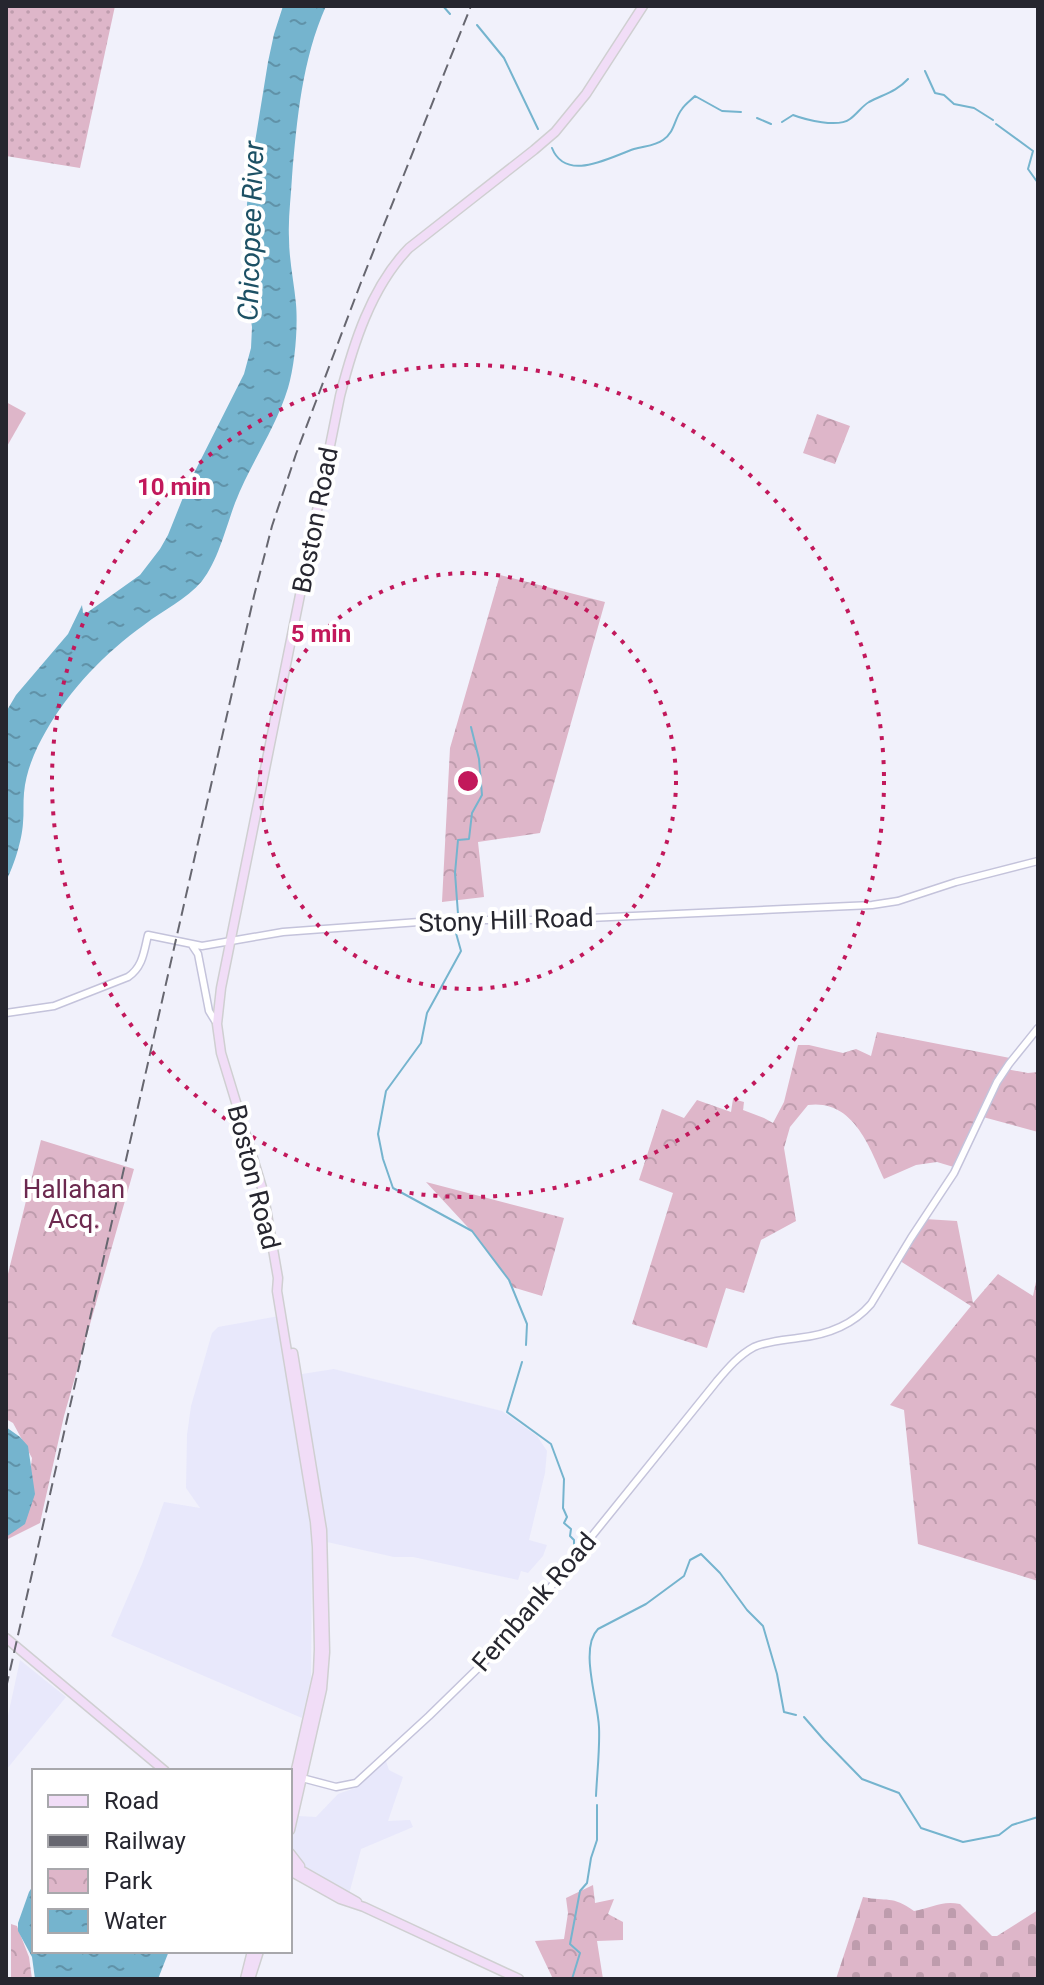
<svg xmlns="http://www.w3.org/2000/svg" width="1044" height="1985" font-family="Roboto,sans-serif">
  <style>
    .built { fill: #e8e8fb }
    .grass { fill: url(#grass-dots) }
    .cemetery { fill: url(#cemetery-stones) }
    .park { fill: url(#park-crowns) }
    .pitch { fill: #deb6c9 }
    .water { fill: url(#water-ripples) }
    .lines { fill: none; stroke-linecap: round; stroke-linejoin: round }
    .stream { stroke: #75b4ce; stroke-width: 2 }
    .secondary-casing { stroke: #c4c3db; stroke-width: 9 }
    .primary-casing { stroke: #cfcfd1; stroke-width: 11 }
    .secondary { stroke: #fff; stroke-width: 6 }
    .primary { stroke: #f1ddf7; stroke-width: 8 }
    .rail { stroke: #676770; stroke-width: 2; stroke-dasharray: 12 6; stroke-linecap: butt }
    .ring { fill: none; stroke: #c2185b; stroke-width: 4; stroke-dasharray: 4 8 }
    .labels { text-anchor: middle; dominant-baseline: central; stroke-width: 8; stroke-linejoin: round; paint-order: stroke }
    .street-label { font-size: 26px; fill: #26262f; stroke: #fff }
    .park-label { font-size: 26px; fill: #6c294f; stroke: #fff }
    .water-label { font-size: 28px; font-style: italic; fill: #1d5165; stroke: #fff }
    .centre { fill: #c2185b; stroke: #fff; stroke-width: 4 }
    .ring-label { font-size: 24px; text-anchor: middle; font-weight: bold; fill: #c2185b; stroke: #fff; stroke-width: 8; stroke-linejoin: round; paint-order: stroke }
  </style>
  <defs>
    <pattern id="grass-dots" width="8" height="8" patternUnits="userSpaceOnUse" patternTransform="scale(2)"><rect width="8" height="8" fill="#deb6c9"/><path d="M2 2h.1M6 6h.1" fill="none" stroke="#be9cad" stroke-width="1.8" stroke-linecap="round"/></pattern>
    <pattern id="cemetery-stones" width="16" height="16" patternUnits="userSpaceOnUse" patternTransform="scale(2)"><rect width="16" height="16" fill="#deb6c9"/><path d="M2 7V4a2 2 0 0 1 4 0v3zM10 15v-3a2 2 0 0 1 4 0v3z" fill="#be9cad"/></pattern>
    <pattern id="park-crowns" width="20" height="18" patternUnits="userSpaceOnUse" patternTransform="scale(2)"><rect width="20" height="18" fill="#deb6c9"/><path d="M2 6a3 3 0 1 1 6 0M12 15a3 3 0 1 1 6 0" fill="none" stroke="#be9cad"/></pattern>
    <pattern id="water-ripples" width="26" height="14" patternUnits="userSpaceOnUse" patternTransform="scale(2)"><rect width="26" height="14" fill="#75b4ce"/><path d="M2 4q2-2 4 0t4 0M15 11q2-2 4 0t4 0" fill="none" stroke="#6092a8"/></pattern>
  </defs>
  <rect width="100%" height="100%" fill="#f1f1fb"/>
  <path class="built" d="M279,1316L309,1509L312,1559L311,1678L302,1718L111,1636L142,1564L164,1502L200,1508L186,1488L187,1435L191,1406L212,1333L218,1327Z
    M334,1369L502,1411L537,1436L547,1451L545,1473L529,1540L547,1545L543,1556L528,1573L521,1571L518,1580L413,1557H394L327,1542L302,1374Z
    M20,1660L66,1697L6,1770V1725Z
    M386,1761L389,1770L403,1777L388,1821L410,1820L413,1827L361,1849L349,1894L309,1873L298,1861L293,1852L292,1843L296,1820L298,1816L316,1817L338,1794L355,1788Z"/>
  <path class="grass" d="M6,6H115L80,168L6,156Z"/>
  <path class="cemetery" d="M863,1897C887,1902 892,1895 914,1911C931,1908 942,1900 960,1904L992,1936H997L1038,1910V1979H836Z"/>
  <path class="park" d="M817,414L850,426L835,464L803,453Z
    M500,575L605,602L540,833L478,842L484,897L442,902L450,748Z
    M877,1032L1010,1058L1006,1069L1028,1073L1038,1072V1132L983,1117L973,1140L957,1168L937,1162L916,1165L884,1179C869,1146 853,1099 808,1105L790,1127L784,1148L796,1221L761,1240L744,1293L726,1288L707,1348L632,1324L673,1193L639,1180L662,1109L684,1118L697,1100L731,1112L733,1099L744,1102L743,1110L764,1118L773,1123L784,1102L798,1045H809L843,1053L856,1049L871,1056Z
    M41,1140L134,1169L64,1416L40,1523L6,1540V1513L29,1484L32,1458L13,1423L6,1419V1282Z
    M426,1182L564,1218L542,1296L512,1287L509,1280L476,1236Z
    M925,1219L957,1221L973,1303L998,1274L1033,1296L1038,1272V1581L918,1544L904,1410L890,1405L971,1306L897,1259Z
    M593,1885L595,1903L614,1899L608,1914L623,1922V1940L597,1941L603,1979H553L535,1941L564,1939L568,1913L566,1898Z
    M11,1924L17,1926L29,1957L32,1979H11Z"/>
  <path class="pitch" d="M6,402L26,413L6,448Z"/>
  <path class="water" d="M283,6H326C302,60 297,119 292,177C291,197 288,218 289,238C289,260 294,282 296,304C298,328 295,365 288,388C276,428 250,464 235,503C226,527 218,561 202,581C186,600 163,610 144,625C105,653 70,689 46,731C35,750 26,771 24,793C23,803 24,813 23,823C22,840 14,866 6,881V712L16,695L68,634L82,605L83,613L88,612L140,575L160,549L168,535L188,485L244,374L251,348L252,327L250,315L251,285L247,204L250,173L268,62L274,34Z
    M6,1427L20,1437L28,1446L35,1494L25,1524L6,1537Z
    M34,1884V1951H169L158,1979H35L32,1957L18,1931V1923L29,1892Z"/>
  <g class="lines">
    <path class="stream" d="M443,6L450,14
      M477,25L504,58L538,129
      M925,71L935,93L944,95L954,104L974,108L993,120
      M757,118L771,124
      M782,122L793,115C806,120 838,128 850,119C857,114 862,106 869,102C884,94 896,92 908,79
      M996,124L1033,151L1028,169L1038,183
      M552,148C566,183 610,157 634,149C644,146 655,146 663,140C675,132 674,119 682,109C685,104 691,100 695,96L722,111L741,112
      M458,914L455,873L458,840L469,839L472,813L482,795L479,759L471,727
      M454,926L461,951L427,1013L421,1043L386,1091L378,1134L383,1159L393,1188L472,1231L509,1280L527,1324L526,1345
      M522,1362L507,1412L551,1444L564,1479L563,1508L567,1517L564,1523L571,1529L570,1536L574,1540V1546
      M804,1717L824,1740L862,1779L899,1793L921,1828L963,1842L999,1835L1012,1825L1038,1817
      M596,1796C597,1773 600,1749 599,1727C598,1701 579,1648 598,1629L646,1604L684,1576L690,1560L701,1554L720,1573L747,1610L763,1626L777,1674L784,1712L796,1715
      M572,1979L580,1953L570,1944L580,1891L587,1883L591,1858L597,1840V1805"/>
    <g class="secondary-casing">
      <path id="secondary" d="M192,945L198,954L209,1011L217,1024
        M6,1013L54,1006L128,977C143,967 144,951 148,935L202,946L283,932L419,922L454,920H545L872,905L898,901L956,882L1038,861
        M302,1778L336,1787L356,1783L429,1716L512,1635L717,1381C728,1368 739,1355 754,1347C768,1341 783,1340 798,1338C827,1335 852,1326 871,1304L911,1238L954,1173L997,1082L1009,1064L1038,1028"/>
    </g>
    <g class="primary-casing">
      <path id="primary" d="M6,1638L165,1771
        M290,1796L318,1673L319,1649L317,1547L315,1522L277,1291L278,1278L263,1191L221,1053L217,1024L221,988L340,396C353,345 371,287 409,248L534,150L555,132L586,94L643,6
        M290,1830L322,1689L325,1652L322,1530L293,1353
        M290,1853L300,1866
        M290,1864L357,1902
        M290,1871L340,1899L364,1907L519,1979
        M245,1979L252,1951
        M250,1979L259,1951"/>
    </g>
    <use href="#secondary" class="secondary"/>
    <use href="#primary" class="primary"/>
    <path class="rail" d="M6,1688L254,596L272,526L296,454L360,285L471,6"/>
  </g>
  <g class="ring">
    <circle cx="468" cy="781" r="208"/>
    <circle cx="468" cy="781" r="416"/>
  </g>
  <g class="labels">
    <g class="street-label">
      <text transform="translate(315 520) rotate(-79)">Boston Road</text>
      <text transform="translate(506 920) rotate(-2)">Stony Hill Road</text>
      <text transform="translate(254 1177) rotate(76)">Boston Road</text>
      <text transform="translate(534 1602) rotate(-49)">Fernbank Road</text>
    </g>
    <g class="park-label">
      <text x="74" y="1189">Hallahan<tspan x="74" dy="30">Acq.</tspan></text>
    </g>
    <g class="water-label">
      <text transform="translate(251 231) rotate(-88)">Chicopee River</text>
    </g>
  </g>
  <circle cx="468" cy="781" r="12" class="centre"/>
  <g class="ring-label">
    <text x="174" y="495">10 min</text>
    <text x="321" y="642">5 min</text>
  </g>
  <rect width="1044" height="1985" fill="none" stroke="#26262f" stroke-width="16"/>
  <rect x="32" y="1769" width="260" height="184" fill="#ffffff" stroke="#a8a8ac" stroke-width="2"/>
  <rect x="48" y="1795" width="40" height="12" fill="#f1ddf7" stroke="#a8a8ac" stroke-width="2"/>
  <text x="104" y="1809" font-size="24" fill="#26262f">Road</text>
  <rect x="48" y="1835" width="40" height="12" fill="#676770" stroke="#a8a8ac" stroke-width="2"/>
  <text x="104" y="1849" font-size="24" fill="#26262f">Railway</text>
  <rect x="48" y="1869" width="40" height="24" fill="url(#park-crowns)" stroke="#a8a8ac" stroke-width="2"/>
  <text x="104" y="1889" font-size="24" fill="#26262f">Park</text>
  <rect x="48" y="1909" width="40" height="24" fill="url(#water-ripples)" stroke="#a8a8ac" stroke-width="2"/>
  <text x="104" y="1929" font-size="24" fill="#26262f">Water</text>
</svg>
